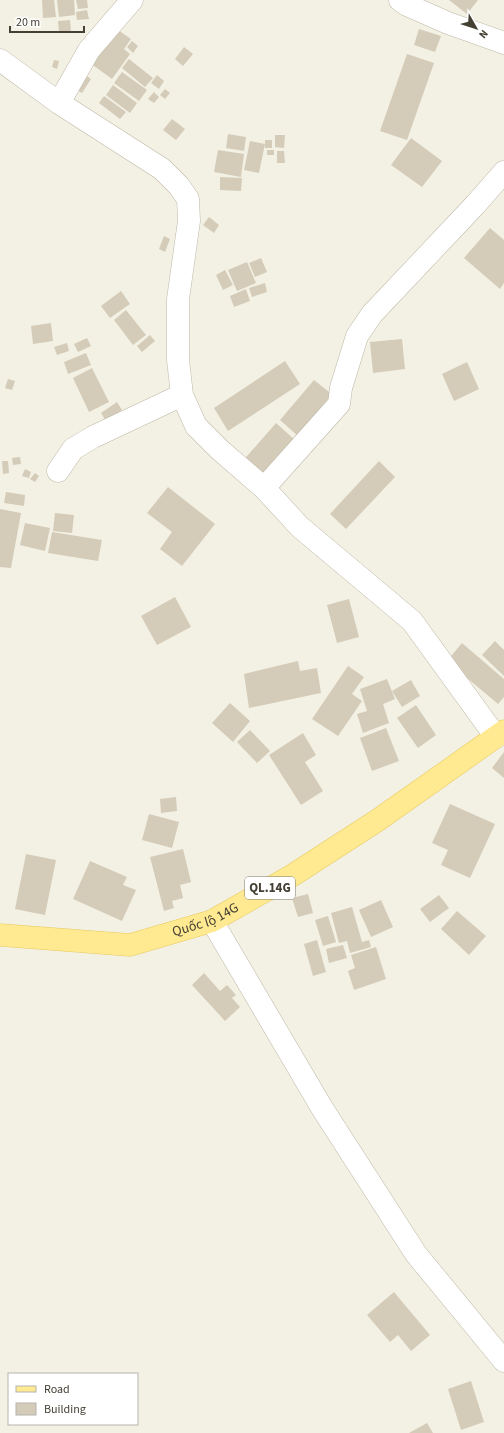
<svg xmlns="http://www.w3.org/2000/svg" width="504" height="1433" font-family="'Source Sans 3',sans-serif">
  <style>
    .building { fill: #d4ccb9 }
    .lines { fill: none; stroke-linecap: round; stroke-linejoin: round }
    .minor-casing { stroke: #beb8a7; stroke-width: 23 }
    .primary-casing { stroke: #e6ca5f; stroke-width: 23 }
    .minor { stroke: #fff; stroke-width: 22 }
    .primary { stroke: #ffea91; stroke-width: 22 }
    .labels { text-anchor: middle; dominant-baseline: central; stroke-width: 3; stroke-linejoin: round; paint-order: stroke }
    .shield { fill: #fff; stroke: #7d7971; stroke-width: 1 }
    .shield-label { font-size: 13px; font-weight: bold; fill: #454034 }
    .street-label { font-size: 14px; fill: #454034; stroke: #fff }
  </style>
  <rect width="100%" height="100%" fill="#f3f0e4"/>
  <path class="building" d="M42,0H54L56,17L43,18Z
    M57,0H74L75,15L59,17Z
    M76,0H87L88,8L78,9Z
    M449,0H478L467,14Z
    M87,10L89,19L77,20L76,12Z
    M70,20L71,32H59L58,21Z
    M115,28L131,39L124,49L130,54L112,79L90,63Z
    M419,29L441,36L435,52L414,45Z
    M132,41L138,46L133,53L127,47Z
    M184,47L193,54L183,66L175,59Z
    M407,54L434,63L407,140L380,131Z
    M129,59L153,78L145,87L122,68Z
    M54,60L59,61L57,69L52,67Z
    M122,72L147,90L139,101L114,83Z
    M84,74L91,79L82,93L75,89Z
    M157,75L164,81L159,89L151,83Z
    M113,85L137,103L130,113L106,95Z
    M165,89L170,93L165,99L160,95Z
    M154,92L159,97L154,103L148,99Z
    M104,96L126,112L120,119L99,103Z
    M172,119L185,129L176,140L163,130Z
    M228,134L246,137L244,151L226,148Z
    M275,135H285L284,148L275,147Z
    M411,138L442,161L422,187L391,165Z
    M265,140H272V148H265Z
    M250,141L265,144L259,173L244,170Z
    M218,150L244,154L241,177L214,172Z
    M267,150H274V155H267Z
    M277,151H284L285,163H277Z
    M220,177L242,178L241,191L220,190Z
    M209,217L219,225L214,233L203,225Z
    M490,228L504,240V283L500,289L464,258Z
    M164,236L170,239L165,252L159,249Z
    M261,258L267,272L255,277L249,263Z
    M247,262L256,283L237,291L228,270Z
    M225,270L233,285L223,290L216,275Z
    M265,283L267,292L252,297L249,288Z
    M246,289L250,301L234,307L230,296Z
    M121,291L130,304L110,318L101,306Z
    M126,310L146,335L133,345L114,320Z
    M51,323L53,341L33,344L31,326Z
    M150,335L155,341L142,352L137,346Z
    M87,338L91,346L78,352L74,344Z
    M402,339L405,369L373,373L370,342Z
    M67,343L69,351L57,355L54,347Z
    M86,353L91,365L68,374L64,362Z
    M285,361L300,384L228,431L214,408Z
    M467,362L479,389L454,401L442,374Z
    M92,368L109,402L89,412L73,378Z
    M8,379L15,381L12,390L5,388Z
    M314,380L334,396L299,437L280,420Z
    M117,402L122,410L106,421L101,413Z
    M276,423L295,440L260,480L241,463Z
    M20,457L21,464L13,465L12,458Z
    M2,461H8L9,473L3,474Z
    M379,461L395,477L346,529L330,514Z
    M25,469L31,472L29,478L22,476Z
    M35,473L39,476L35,482L30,479Z
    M168,487L215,524L182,566L160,549L172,532L147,513Z
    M6,492L25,495L24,506L4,503Z
    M0,509L21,513L11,568L0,567Z
    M55,513L74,515L72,533L53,531Z
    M25,523L50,528L45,551L20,545Z
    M52,532L102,540L98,561L48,553Z
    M175,597L191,627L157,645L141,616Z
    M349,599L359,637L337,643L327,605Z
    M495,641L504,650V676L482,655Z
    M462,643L504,679V697L498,704L447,661Z
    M298,661L300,671L317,668L321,693L249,708L244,674Z
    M348,666L364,677L352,694L362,701L338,736L312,719Z
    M387,679L395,699L383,704L389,723L363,733L357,714L367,711L360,689Z
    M411,680L420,696L402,707L392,691Z
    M230,703L250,721L233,742L212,723Z
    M416,705L436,735L418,748L397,718Z
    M386,728L399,761L372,771L360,738Z
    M250,730L270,751L257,763L237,742Z
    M303,733L316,755L305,762L323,791L301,805L269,755Z
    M504,752V778L492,768Z
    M176,797L177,811L161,813L160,799Z
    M450,804L495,824L470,878L441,865L448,850L432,843Z
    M149,814L179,822L172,848L142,840Z
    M183,849L191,882L180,885L183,898L172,901L174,908L164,911L150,857Z
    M26,854L56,860L45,915L15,909Z
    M90,861L127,877L123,885L136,890L122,921L73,899Z
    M308,894L313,913L298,917L292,898Z
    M439,895L449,908L430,922L420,909Z
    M381,900L393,927L371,937L359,910Z
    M352,907L362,942L369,940L371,947L350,953L347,941L339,943L331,913Z
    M457,911L486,936L469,955L441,929Z
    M328,916L336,942L323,946L315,920Z
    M317,940L326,972L313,976L304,944Z
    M343,945L347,958L329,963L326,949Z
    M376,947L386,979L354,990L348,971L355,968L351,955Z
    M204,973L220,991L227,985L236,995L232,998L240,1007L225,1021L192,985Z
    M394,1292L430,1335L411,1351L398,1335L390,1342L367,1315Z
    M471,1381L484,1422L461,1430L448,1389Z
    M427,1423L433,1433H409Z"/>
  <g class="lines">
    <g class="minor-casing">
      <path id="minor" d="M400,0L407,5L448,23L504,43
        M0,60L59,103L162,169L179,186L188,199L189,221L178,299V360L182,395L196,426L220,450L264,488L300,527L412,621L496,737
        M59,103L89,50L132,0
        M58,471L73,449L93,437L182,395
        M264,488L339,404L341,388L357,336L372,314L475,205L504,172
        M212,921L322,1108L416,1254L504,1361"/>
    </g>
    <g class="primary-casing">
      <g id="primary">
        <path id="s1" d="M0,935L130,945L212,921L293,875L378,820L504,731"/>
      </g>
    </g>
    <use href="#minor" class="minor"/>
    <use href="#primary" class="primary"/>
  </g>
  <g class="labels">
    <rect class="shield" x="245" y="877" width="50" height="22" rx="3"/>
    <g class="shield-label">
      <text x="270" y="888">QL.14G</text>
    </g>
    <g class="street-label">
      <text stroke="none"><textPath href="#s1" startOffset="210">Quốc lộ 14G</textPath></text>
    </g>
  </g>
  <rect x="8" y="1373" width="130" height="52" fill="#ffffff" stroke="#b5b3ae"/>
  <rect x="16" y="1386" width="20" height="6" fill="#ffea91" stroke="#b5b3ae"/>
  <text x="44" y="1393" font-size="12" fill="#454034">Road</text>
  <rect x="16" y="1403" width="20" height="12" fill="#d4ccb9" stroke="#b5b3ae"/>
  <text x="44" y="1413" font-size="12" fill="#454034">Building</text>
  <g transform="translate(476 28) rotate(129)" stroke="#ffffff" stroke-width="3" paint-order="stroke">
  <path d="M0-3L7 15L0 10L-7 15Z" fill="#454034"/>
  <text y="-6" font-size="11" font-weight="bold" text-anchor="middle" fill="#454034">N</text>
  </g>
  <path d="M10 26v6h74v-6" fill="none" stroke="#454034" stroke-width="2"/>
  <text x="16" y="26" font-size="12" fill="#454034" stroke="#ffffff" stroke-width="3" paint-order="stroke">20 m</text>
</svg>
